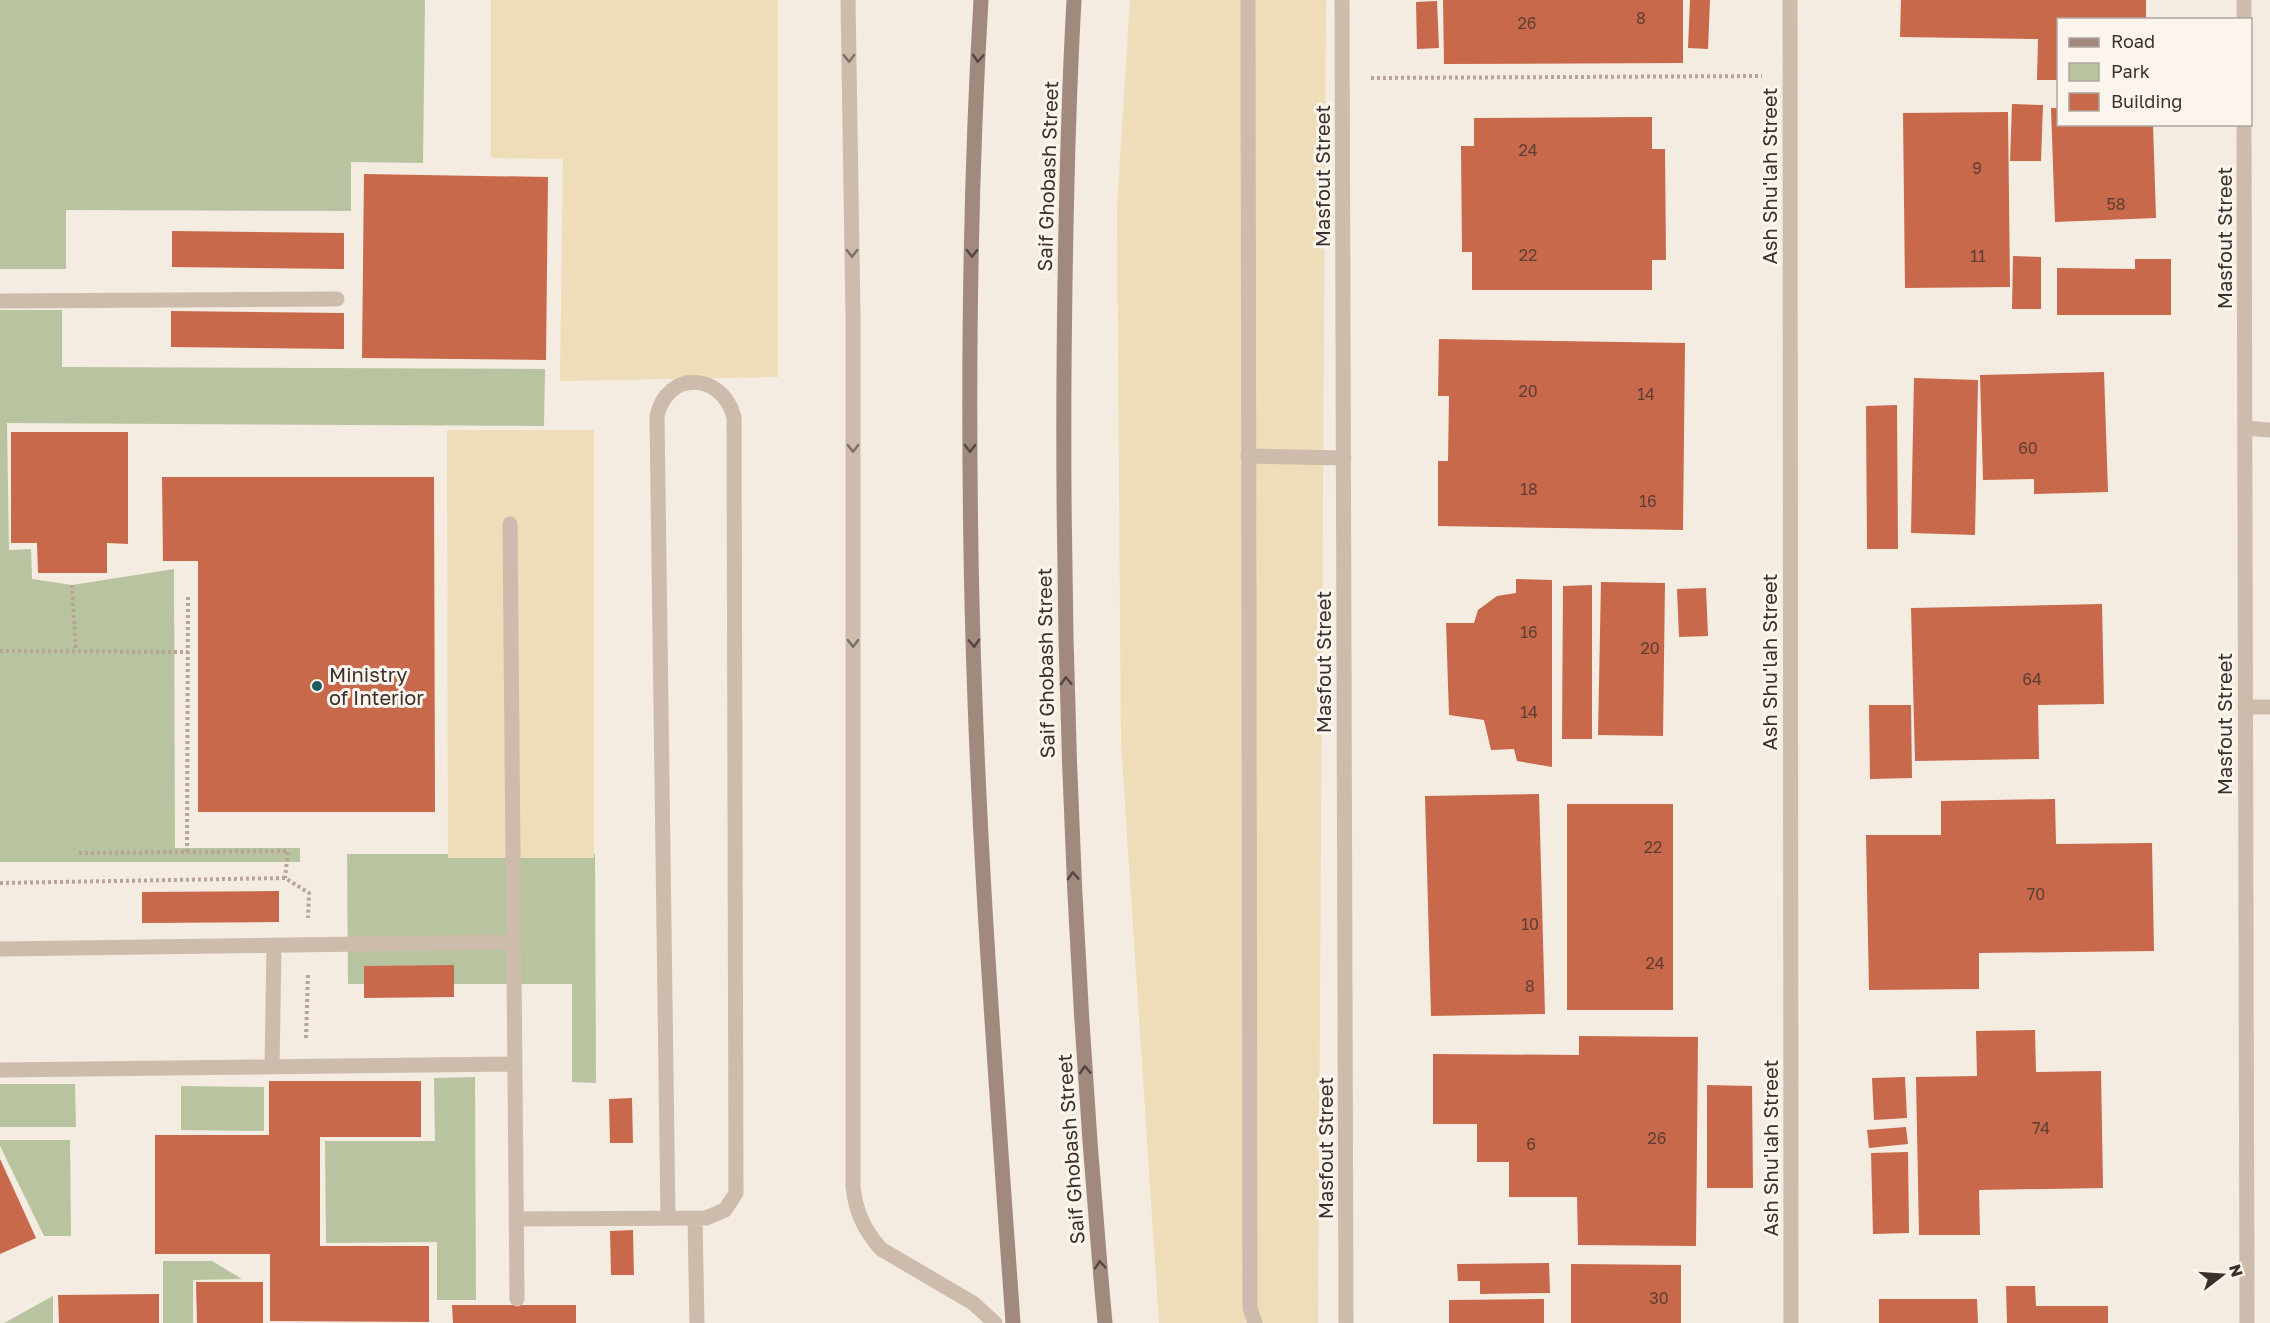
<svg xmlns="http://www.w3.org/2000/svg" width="2270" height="1323" font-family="'Golos Text',sans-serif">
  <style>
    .green { fill: #b8c4a0 }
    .sand { fill: #efdcb8 }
    .building { fill: #c8694b }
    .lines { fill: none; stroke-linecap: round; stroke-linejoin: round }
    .path { stroke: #b9a596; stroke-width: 4; stroke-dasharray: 3 3; stroke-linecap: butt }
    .lane { stroke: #cdbbac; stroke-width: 15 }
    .street { stroke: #cdbbac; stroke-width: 15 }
    .secondary { stroke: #a18a7d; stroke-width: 15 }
    .oneway { stroke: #7d6f65 }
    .oneway2 { stroke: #544640 }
    .poi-dot { fill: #1f5a5e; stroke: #fbf5ee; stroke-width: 2 }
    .labels { text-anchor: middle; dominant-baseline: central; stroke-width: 6; stroke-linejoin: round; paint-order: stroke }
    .number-label { font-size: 16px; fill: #5e3e33 }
    .street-label { font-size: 20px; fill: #3b302b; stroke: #fbf5ee }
    .poi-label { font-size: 20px; fill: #3b302b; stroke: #fbf5ee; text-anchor: start }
  </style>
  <rect width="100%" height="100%" fill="#f4ebe1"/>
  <path class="green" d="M0,0H425L423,163L351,162V211L66,210V269H0Z
    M0,310H62V367L545,369L544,426L7,423L9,550L31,549L32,579L72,585L174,569L175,848H300V862H0Z
    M347,854H595L596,1083L572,1082V984H348Z
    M475,1077L476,1300H437V1242L326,1243L325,1141H435L434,1078Z
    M0,1084H75L76,1127H0Z
    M181,1086L264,1087V1131L181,1130Z
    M0,1140H70L71,1236H44L0,1146Z
    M163,1261H212L242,1279L193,1280V1323H163Z
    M53,1296V1323H4Z"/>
  <path class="sand" d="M491,0H778V377L560,381L563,159L491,158Z
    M1130,0H1326L1318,1323H1159L1121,743L1117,208Z
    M447,430H594V858H448Z"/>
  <path class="building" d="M1443,0H1683V63L1444,64Z
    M1690,0H1710L1708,49L1688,48Z
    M1901,0H2146V20H2058V80H2037L2038,39L1900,37Z
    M1437,1L1439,48L1417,49L1416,2Z
    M2012,104L2043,105L2041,161H2010Z
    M2051,108H2058V124H2153L2156,218L2055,222Z
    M2008,112L2010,287L1905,288L1903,113Z
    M1652,117V149H1665L1666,260H1652V290H1472V252H1462L1461,146H1474V118Z
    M364,174L548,177L546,360L362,358Z
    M172,231L344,233V269L172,267Z
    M2013,256L2041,257V309H2012Z
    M2135,259H2171V315H2057V268L2135,269Z
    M171,311L344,313V349L171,347Z
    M1439,339L1685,343L1683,530L1438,526V461H1448L1449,396H1438Z
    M2104,372L2108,492L2034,494V479L1983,480L1980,375Z
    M1914,378L1978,380L1975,535L1911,533Z
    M1897,405L1898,549H1867L1866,406Z
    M11,432H128V544L107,543V573H38L37,543H11Z
    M162,477H434L435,812H198V561H163Z
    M1516,579L1552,580V767L1517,761L1514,749L1491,750L1484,720L1449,715L1446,623H1474L1478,610L1497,596L1516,593Z
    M1601,582L1665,583L1663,736L1598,735Z
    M1592,585V739H1562L1563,586Z
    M1706,588L1708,636L1679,637L1677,589Z
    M2102,604L2104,704L2038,705L2039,759L1915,761L1911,608Z
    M1869,705H1911L1912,778L1870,779Z
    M1539,794L1545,1014L1431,1016L1425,796Z
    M2055,799L2056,844L2152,843L2154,951L1979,953V989L1869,990L1866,835H1941V801Z
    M1567,804H1673V1010H1567Z
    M279,891V922L142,923V892Z
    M454,965V997L364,998V966Z
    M2035,1030L2036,1072L2101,1071L2103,1188L1979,1190L1980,1235H1919L1916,1077L1977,1076L1976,1031Z
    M1579,1036L1698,1037L1696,1246L1578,1245L1577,1197H1509V1162H1477V1124H1433V1054L1579,1055Z
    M1905,1077L1907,1118L1874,1120L1872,1078Z
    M269,1081H421V1137H320V1246H429V1322L270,1321V1254H155V1135H269Z
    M1707,1085L1752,1086L1753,1188H1707Z
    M632,1098L633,1143H610L609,1099Z
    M1906,1127L1908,1144L1869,1148L1867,1130Z
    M1908,1152L1909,1233L1873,1234L1871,1153Z
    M0,1159L36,1238L0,1254Z
    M633,1230L634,1275H611L610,1231Z
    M1549,1263L1550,1293L1480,1294V1281H1458L1457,1264Z
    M1571,1264L1681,1265V1323H1571Z
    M196,1282H263V1323H197Z
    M2006,1286H2035L2036,1306H2108V1323H2007Z
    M159,1294V1323H59L58,1295Z
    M1544,1299V1323H1449V1300Z
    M1879,1299H1977L1978,1323H1879Z
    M452,1305H576V1323H453Z"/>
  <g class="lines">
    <path class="path" d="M1371,78L1762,76
      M72,585L76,651
      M0,651L188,652
      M187,852L188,597
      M79,853L288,851L285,878
      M0,883L285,878L309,893L308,918
      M306,1038L308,973"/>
    <path class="lane" d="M848,0L853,316V1187C856,1212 864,1230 881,1249L973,1303L995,1323
      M1248,0L1250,1308L1255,1323
      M0,301L337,299
      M2245,428L2270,430
      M510,524L517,1299
      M2245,707H2270
      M0,949L514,942
      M272,1067L274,946
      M0,1070L515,1064
      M517,1219L706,1218L725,1210L736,1193L734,417C722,372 667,370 657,416L668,1218
      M695,1219L697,1323"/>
    <path class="street" d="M1342,0L1346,1323
      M1790,0L1791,1323
      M2244,0V20
      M2244,124L2247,1323
      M1248,456L1344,458"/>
    <path class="secondary" d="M981,0C970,184 968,368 971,552C975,810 995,1066 1013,1323
      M1074,0C1067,124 1065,248 1064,373C1062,690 1076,1007 1105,1323"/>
  </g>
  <defs><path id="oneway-chevron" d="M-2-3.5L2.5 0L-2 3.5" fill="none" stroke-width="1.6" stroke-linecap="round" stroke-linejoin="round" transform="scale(1.5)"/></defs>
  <g class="oneway">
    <use href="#oneway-chevron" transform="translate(849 58) rotate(89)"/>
    <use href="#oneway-chevron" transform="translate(852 253) rotate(89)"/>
    <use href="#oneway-chevron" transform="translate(853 448) rotate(90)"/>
    <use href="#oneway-chevron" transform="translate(853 643) rotate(90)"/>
  </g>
  <g class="oneway2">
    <use href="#oneway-chevron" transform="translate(978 58) rotate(93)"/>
    <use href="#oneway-chevron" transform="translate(972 253) rotate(91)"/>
    <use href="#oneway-chevron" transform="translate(970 448) rotate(90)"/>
    <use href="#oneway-chevron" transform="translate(974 643) rotate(88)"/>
    <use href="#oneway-chevron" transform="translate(1066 681) rotate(-92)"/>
    <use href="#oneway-chevron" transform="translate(1073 876) rotate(-93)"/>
    <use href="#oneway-chevron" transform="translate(1085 1070) rotate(-93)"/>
    <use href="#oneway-chevron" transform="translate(1100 1265) rotate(-95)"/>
  </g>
  <circle class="poi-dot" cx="317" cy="686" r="6"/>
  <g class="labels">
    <g class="number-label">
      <text x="1641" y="18">8</text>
      <text x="1527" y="23">26</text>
      <text x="1528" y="150">24</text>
      <text x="1977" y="168">9</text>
      <text x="2116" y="204">58</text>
      <text x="1528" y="255">22</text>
      <text x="1978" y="256">11</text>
      <text x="1528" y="391">20</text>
      <text x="1646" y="394">14</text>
      <text x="2028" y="448">60</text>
      <text x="1529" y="489">18</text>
      <text x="1648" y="501">16</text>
      <text x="1529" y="632">16</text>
      <text x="1650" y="648">20</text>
      <text x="2032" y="679">64</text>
      <text x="1529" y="712">14</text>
      <text x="1653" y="847">22</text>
      <text x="2036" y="894">70</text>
      <text x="1530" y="924">10</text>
      <text x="1655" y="963">24</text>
      <text x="1530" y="986">8</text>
      <text x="2041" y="1128">74</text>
      <text x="1657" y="1138">26</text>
      <text x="1531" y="1144">6</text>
      <text x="1659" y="1298">30</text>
    </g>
    <g class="street-label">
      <text transform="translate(1047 176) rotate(-88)">Saif Ghobash Street</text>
      <text transform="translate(1322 176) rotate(-90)">Masfout Street</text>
      <text transform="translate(1769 176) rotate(-90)">Ash Shu'lah Street</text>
      <text transform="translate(2224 238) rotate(-90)">Masfout Street</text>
      <text transform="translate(1323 662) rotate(-90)">Masfout Street</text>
      <text transform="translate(1769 662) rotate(-90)">Ash Shu'lah Street</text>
      <text transform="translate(1045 663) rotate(-91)">Saif Ghobash Street</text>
      <text transform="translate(2224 724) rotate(-90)">Masfout Street</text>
      <text transform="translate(1325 1148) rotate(-90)">Masfout Street</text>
      <text transform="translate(1770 1148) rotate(-90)">Ash Shu'lah Street</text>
      <text transform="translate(1070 1149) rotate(-94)">Saif Ghobash Street</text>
    </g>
    <g class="poi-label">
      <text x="329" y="674">Ministry<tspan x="329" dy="23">of Interior</tspan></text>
    </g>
  </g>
  <rect x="2057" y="18" width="195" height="108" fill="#fbf5ee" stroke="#aea6a0" stroke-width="1.5"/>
  <rect x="2069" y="38" width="30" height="9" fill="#a18a7d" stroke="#aea6a0" stroke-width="1.5"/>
  <text x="2111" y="48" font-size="18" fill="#3b302b">Road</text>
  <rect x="2069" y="63" width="30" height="18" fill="#b8c4a0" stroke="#aea6a0" stroke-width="1.5"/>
  <text x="2111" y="78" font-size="18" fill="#3b302b">Park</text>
  <rect x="2069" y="93" width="30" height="18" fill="#c8694b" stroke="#aea6a0" stroke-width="1.5"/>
  <text x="2111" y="108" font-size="18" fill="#3b302b">Building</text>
  <g transform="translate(2222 1275) rotate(73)" stroke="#fbf5ee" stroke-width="4.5" paint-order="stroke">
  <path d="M0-4.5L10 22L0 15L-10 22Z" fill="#3b302b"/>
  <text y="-9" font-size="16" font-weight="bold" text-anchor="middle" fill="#3b302b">N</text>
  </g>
</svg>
